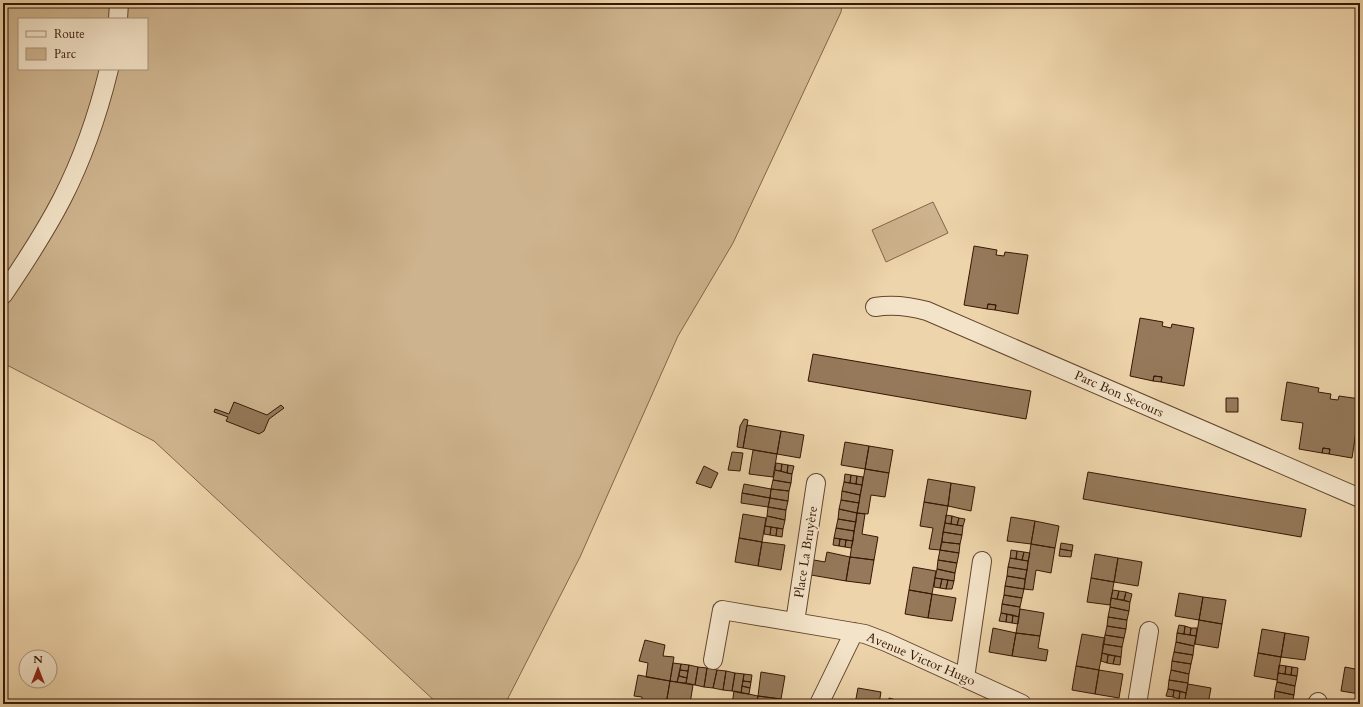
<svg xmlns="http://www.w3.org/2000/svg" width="1363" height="707" font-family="Cardo,serif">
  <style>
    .green { fill: #ceb48e; stroke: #826649; fill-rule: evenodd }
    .building { fill: #95795a; stroke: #361704 }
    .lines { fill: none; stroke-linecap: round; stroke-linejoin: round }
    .minor-casing { stroke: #64462e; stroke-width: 20 }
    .minor { stroke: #f3e3c8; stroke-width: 18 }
    .labels { text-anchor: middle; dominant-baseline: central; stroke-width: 4; stroke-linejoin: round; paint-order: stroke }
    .street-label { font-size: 13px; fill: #361704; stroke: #f3e3c8 }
  </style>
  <rect width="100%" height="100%" fill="#edd4aa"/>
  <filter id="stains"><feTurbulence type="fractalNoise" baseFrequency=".005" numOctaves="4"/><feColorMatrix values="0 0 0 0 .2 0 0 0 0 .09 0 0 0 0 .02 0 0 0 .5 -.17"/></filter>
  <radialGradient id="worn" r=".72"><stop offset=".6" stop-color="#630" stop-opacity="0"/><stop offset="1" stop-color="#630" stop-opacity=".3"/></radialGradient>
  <path class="green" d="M3,3H842L841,12L733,243L678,336L580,557L505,704H438L154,441L3,363ZM19,19H147V69H19Z
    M933,202L948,233L886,262L872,230Z"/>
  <path class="building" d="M974,246L997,250L996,255L1004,256L1005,252L1028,255L1018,314L995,310L996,305L988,304L987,309L964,305Z
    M988,304L996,305L995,310L987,309Z
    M1140,318L1163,322L1162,326L1171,328L1172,324L1194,328L1184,386L1161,382L1162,377L1154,376L1153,381L1130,376Z
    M813,354L1031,391L1026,419L808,381Z
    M1154,376L1162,377L1161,382L1153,381Z
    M1287,382L1319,388L1318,392L1331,394L1330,399L1338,400L1339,396L1360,399V406L1352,458L1329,454L1330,449L1323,448L1322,453L1299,449L1303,423L1281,420Z
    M1226,398H1238V412H1226Z
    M234,402L267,415L281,405L284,408L269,419L264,431L259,434L226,421L228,417L214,412L215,409L229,414Z
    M744,419L748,420L743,448L737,447L740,426Z
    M747,425L781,431L777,454L743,448Z
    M781,431L804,435L800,458L777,454Z
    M845,442L869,446L865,469L841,465Z
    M869,446L893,450L889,473L865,469Z
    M1323,448L1330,449L1329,454L1322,453Z
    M753,450L777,454L773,477L749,474Z
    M732,452L743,453L740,471L728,470Z
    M776,463L782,464L781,471L775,470Z
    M782,464L788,465L787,473L781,471Z
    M788,465L794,466L792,474L787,473Z
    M704,466L718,473L711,488L696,483Z
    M865,469L889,473L885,497L871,495L868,514L857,513Z
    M775,470L792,474L791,483L773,480Z
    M1088,472L1306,509L1301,537L1083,499Z
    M845,474L851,475L850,483L844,482Z
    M851,475L857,476L856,484L850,483Z
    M857,476L863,477L862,485L856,484Z
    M928,479L951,483L948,506L924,502Z
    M773,480L791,483L789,491L771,489Z
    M844,482L862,485L860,495L842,491Z
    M951,483L975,487L971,511L948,506Z
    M744,484L771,489L770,498L742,493Z
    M771,489L789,491L788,501L770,498Z
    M842,491L860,495L859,503L841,500Z
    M742,493L770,498L768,507L741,503Z
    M770,498L788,501L786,510L768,507Z
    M841,500L859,503L857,513L839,509Z
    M924,502L948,506L940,550L929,549L933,528L920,526Z
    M768,507L786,510L785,520L767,516Z
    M839,509L857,513L856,522L838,519Z
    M857,513L865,514L862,534L878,537L874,560L850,557Z
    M743,514L766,518L762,542L739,538Z
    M946,515L952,516L951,524L945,523Z
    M767,516L785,520L783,529L765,526Z
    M952,516L959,518L957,525L951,524Z
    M1011,517L1035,521L1031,544L1007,541Z
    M959,518L965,519L963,526L957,525Z
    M838,519L856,522L854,531L836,528Z
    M1035,521L1059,526L1055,548L1031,544Z
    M945,523L963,526L962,535L943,532Z
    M765,526L771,527L770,535L764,534Z
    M771,527L777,528L776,536L770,535Z
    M777,528L783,529L782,537L776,536Z
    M836,528L854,531L853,541L834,538Z
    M943,532L962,535L960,544L942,542Z
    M739,538L762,542L758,566L735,562Z
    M834,538L840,539L839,546L833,545Z
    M840,539L846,540L845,547L839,546Z
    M846,540L853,541L851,548L845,547Z
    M762,542L785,545L781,570L758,566Z
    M942,542L960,544L959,553L940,550Z
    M1061,543L1073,545L1072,551L1060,549Z
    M1031,544L1055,548L1051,573L1036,570L1033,590L1024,589Z
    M1060,549L1072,551L1071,557L1059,556Z
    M940,550L959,553L957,563L938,560Z
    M1011,550L1017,551L1016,559L1010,558Z
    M1017,551L1024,552L1022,560L1016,559Z
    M827,552L850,557L846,581L811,575L814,560L825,562Z
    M1024,552L1030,553L1028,561L1022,560Z
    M1095,554L1118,558L1114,582L1091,578Z
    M850,557L874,560L870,584L846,581Z
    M1010,558L1028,561L1027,570L1008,567Z
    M1118,558L1142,562L1138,586L1114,582Z
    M938,560L957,563L955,573L937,569Z
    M913,567L936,571L932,594L909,590Z
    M1008,567L1027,570L1025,579L1007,576Z
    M937,569L955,573L954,581L935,578Z
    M1007,576L1025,579L1024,589L1005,586Z
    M935,578L942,579L940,588L934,587Z
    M1091,578L1114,582L1110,605L1087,602Z
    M942,579L948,580L946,589L940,588Z
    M948,580L954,581L952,589H946Z
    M1005,586L1024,589L1022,598L1004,595Z
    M909,590L932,594L928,618L905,614Z
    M1113,590L1119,591L1117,599L1111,598Z
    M1119,591L1126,592L1124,600L1117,599Z
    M1126,592L1132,594L1130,602L1124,600Z
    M1179,593L1203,597L1199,620L1175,616Z
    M932,594L956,598L952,621L928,618Z
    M1004,595L1022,598L1020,607L1002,604Z
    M1360,595V618L1356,617Z
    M1203,597L1226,600L1222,624L1199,620Z
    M1111,598L1130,602L1129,611L1110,607Z
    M1002,604L1020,607L1019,617L1001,613Z
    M1110,607L1129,611L1127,620L1108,617Z
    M1020,609L1044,613L1040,636L1016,633Z
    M1001,613L1007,614L1006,622L999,621Z
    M1007,614L1013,615L1012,623L1006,622Z
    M1013,615L1019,617L1018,624L1012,623Z
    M1108,617L1127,620L1126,629L1107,626Z
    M1199,620L1222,624L1218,648L1195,644Z
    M1179,625L1185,626L1184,634L1177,633Z
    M1107,626L1126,629L1124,638L1105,635Z
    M1185,626L1191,628L1190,635L1184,634Z
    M993,628L1016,633L1012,656L989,652Z
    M1191,628H1197L1196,636L1190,635Z
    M1262,629L1285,633L1281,657L1258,653Z
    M1016,633L1040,636L1038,648L1048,650L1046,661L1012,656Z
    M1177,633L1196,636L1194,646L1176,642Z
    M1285,633L1309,637L1305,660L1281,657Z
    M1082,634L1105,638L1099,670L1076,666Z
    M1105,635L1124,638L1122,647L1103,644Z
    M645,640L665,645L663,656L674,657L670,681L646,677L648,663L639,661Z
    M1176,642L1194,646L1193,655L1174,652Z
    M1103,644L1122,647L1121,657L1102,653Z
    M1174,652L1193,655L1191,664L1172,661Z
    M1102,653L1108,655L1107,663L1101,661Z
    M1258,653L1281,657L1277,680L1254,676Z
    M1108,655L1115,656L1113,664L1107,663Z
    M1115,656L1121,657L1120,665L1113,664Z
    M1172,661L1191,664L1189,674L1171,670Z
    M673,663L681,664L677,682L670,681Z
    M681,664L689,665L688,671L680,670Z
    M689,665L698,667L695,685L686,683Z
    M1279,665L1286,666L1285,674L1278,673Z
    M1076,666L1099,670L1095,694L1072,690Z
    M1286,666L1292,667L1291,675L1285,674Z
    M698,667L707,668L704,687L695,685Z
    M1292,667L1298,668L1297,676L1291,675Z
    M1345,667L1360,670V694L1341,691Z
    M707,668L717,670L713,688L704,687Z
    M680,670L688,671L687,678L679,676Z
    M717,670L726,671L723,690L713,688Z
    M1099,670L1123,674L1119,698L1095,694Z
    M1171,670L1189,674L1188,683L1169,680Z
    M726,671L735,673L732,691L723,690Z
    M761,672L785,676L781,699L758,696Z
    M735,673L744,674L741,693L732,691Z
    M1278,673L1297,676L1295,686L1277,682Z
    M744,674L752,675L751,682L743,681Z
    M638,675L670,681L666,704L642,701V697L634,696Z
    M679,676L687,678L686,683L677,682Z
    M1169,680L1188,683L1186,693L1168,689Z
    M670,681L693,685L690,704H666Z
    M743,681L751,682L750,688L742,686Z
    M1277,682L1295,686L1294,695L1275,691Z
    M1188,684L1211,688L1208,704H1184Z
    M742,686L750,688L749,694L741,693Z
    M858,688L881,692L879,704H855Z
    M1168,689L1174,690L1173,697L1166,696Z
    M1174,690L1180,691L1179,699L1173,697Z
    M734,691L758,696L756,704H732Z
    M1180,691L1186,693L1185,700L1179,699Z
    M1275,691L1294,695L1292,704L1274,701Z
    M758,696L781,699L780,704H756Z
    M889,698L896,700V704H888Z
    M896,700L906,702V704H896Z
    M1274,701L1292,704H1273Z"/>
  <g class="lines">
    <g class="minor-casing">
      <path id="minor" d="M118,19L119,3
        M3,295C24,264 45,232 62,199C83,158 98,114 109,69
        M875,307C894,304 909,306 927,311L1360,498
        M795,622L816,483
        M713,660L722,610L865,634L886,642L1022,704
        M965,678L982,561
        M819,704L854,632
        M1137,704L1149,631
        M1317,704L1318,702"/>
    </g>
    <use href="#minor" class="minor"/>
  </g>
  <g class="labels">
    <g class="street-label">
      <text transform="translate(1119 394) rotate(24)">Parc Bon Secours</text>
      <text transform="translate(806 552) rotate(-81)">Place La Bruyère</text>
      <text transform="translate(921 659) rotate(23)">Avenue Victor Hugo</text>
    </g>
  </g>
  <rect width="1363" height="707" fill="none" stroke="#edd4aa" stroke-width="16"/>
  <rect x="4" y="4" width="1355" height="699" fill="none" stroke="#361704" stroke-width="2"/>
  <rect x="8" y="8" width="1347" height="691" fill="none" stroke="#361704"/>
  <rect x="18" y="18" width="130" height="52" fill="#f3e3c8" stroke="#a7917a"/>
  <rect x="26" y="31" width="20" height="6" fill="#f3e3c8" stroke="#a7917a"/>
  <text x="54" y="38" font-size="12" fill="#361704">Route</text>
  <rect x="26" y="48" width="20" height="12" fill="#ceb48e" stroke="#a7917a"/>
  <text x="54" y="58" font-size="12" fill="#361704">Parc</text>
  <g transform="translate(38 669)"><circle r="19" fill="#f3e3c8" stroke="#a7917a"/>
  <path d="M0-3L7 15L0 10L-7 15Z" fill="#8f2418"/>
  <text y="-6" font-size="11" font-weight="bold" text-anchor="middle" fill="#361704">N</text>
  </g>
  <rect width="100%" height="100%" filter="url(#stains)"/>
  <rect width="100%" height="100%" fill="url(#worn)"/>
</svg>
